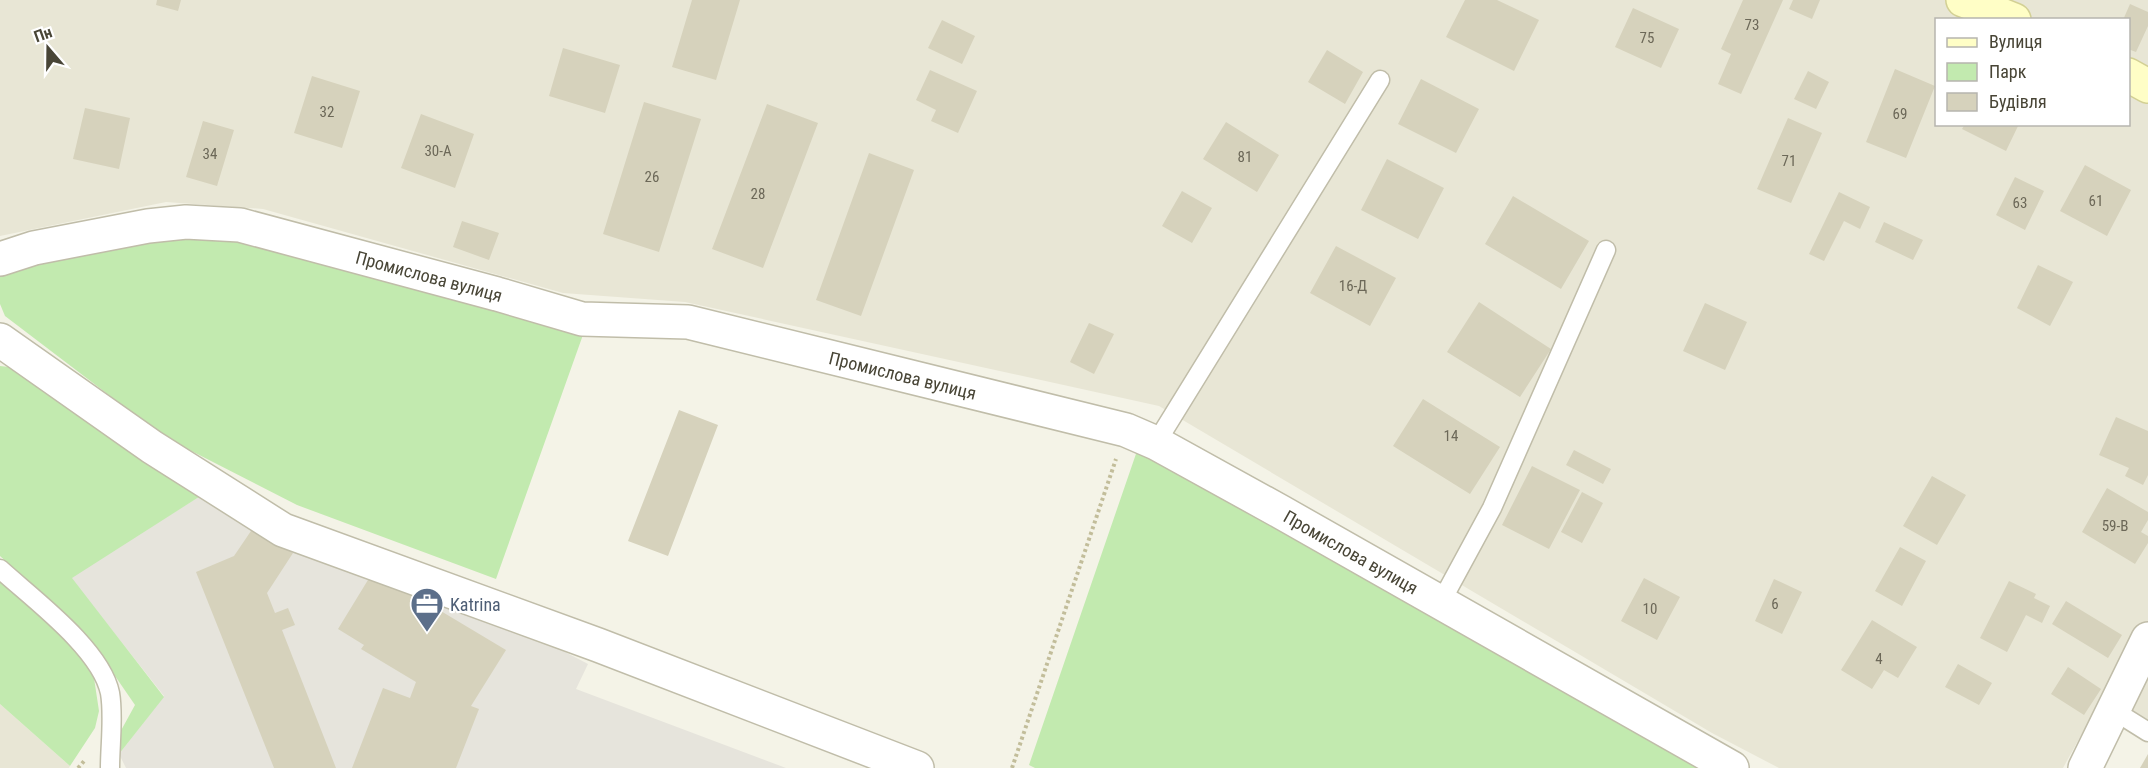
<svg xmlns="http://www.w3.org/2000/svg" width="2148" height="768" font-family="'Roboto Condensed',sans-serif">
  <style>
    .residential { fill: #e8e6d5; fill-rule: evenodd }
    .industrial { fill: #e6e4dc }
    .green { fill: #c2eaaf }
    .building { fill: #d6d2bc }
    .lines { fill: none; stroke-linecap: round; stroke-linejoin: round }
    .lane-casing { stroke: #c0bda9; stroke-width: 21 }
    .street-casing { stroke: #c0bda9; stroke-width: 36 }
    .secondary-casing { stroke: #d3d094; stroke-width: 36 }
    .path { stroke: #c2bd9a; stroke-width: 4; stroke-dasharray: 3 3; stroke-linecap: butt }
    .lane { stroke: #fff; stroke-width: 18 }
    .street { stroke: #fff; stroke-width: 33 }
    .secondary { stroke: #fffec6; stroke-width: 33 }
    .labels { text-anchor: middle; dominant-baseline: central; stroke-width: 4.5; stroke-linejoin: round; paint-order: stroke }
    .number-label { font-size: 15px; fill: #6c6858 }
    .street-label { font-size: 18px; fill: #484536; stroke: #fff }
    .service-label { font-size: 18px; fill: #4e5e75; stroke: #fff; text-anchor: start }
  </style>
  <rect width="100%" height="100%" fill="#f4f3e7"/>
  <path class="residential" d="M0,0H2148V739L2096,708L2063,768H1779L1712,733L1159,406L685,302L563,293L263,209L166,202L0,236ZM1936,20H2128V124H1936Z
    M0,704L70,766L69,768H0Z"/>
  <path class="industrial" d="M202,495L521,629L588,664L576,689L786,768H126L119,754L164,696L70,577Z"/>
  <path class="green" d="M202,230L584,332L496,579L297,505L164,437L5,316L0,304V268Z
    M0,366L18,368L202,495L72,578L164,697L119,754L118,736L135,705L91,641L0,556Z
    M1138,448L1718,768H1035L1029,765Z
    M0,581L75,647L94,678L99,711L95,728L70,766L0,704Z"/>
  <path class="building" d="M157,0H181L178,11L156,5Z
    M692,0H740L716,80L672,67Z
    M1465,0H1497L1539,20L1514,71L1446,37Z
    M1743,0H1783L1741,94L1718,84L1731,54L1721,49Z
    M1793,0H1820L1812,19L1789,9Z
    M2130,4L2148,12V26L2136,52L2128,49V20H2123Z
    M1633,8L1679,29L1661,68L1615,47Z
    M942,20L975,36L962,64L928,48Z
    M563,48L620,65L605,113L549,96Z
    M1327,50L1363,72L1345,104L1308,82Z
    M1895,69L1935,86L1906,158L1866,142Z
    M930,70L977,91L958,133L931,121L936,110L916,100Z
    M1808,71L1829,82L1816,109L1794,99Z
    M312,76L360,91L342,148L294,133Z
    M1421,79L1479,109L1456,153L1398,124Z
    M644,102L701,119L659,252L603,234Z
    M767,104L818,123L763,268L712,249Z
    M85,108L130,118L119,169L73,159Z
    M421,114L474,134L455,188L401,168Z
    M1788,118L1822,133L1791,203L1757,189Z
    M203,121L234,130L217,186L186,177Z
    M1226,122L1279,155L1257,192L1203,159Z
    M1965,124H2019L2006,151L1962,129Z
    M869,153L914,170L861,316L816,300Z
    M1387,159L1444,188L1418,239L1361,210Z
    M2085,165L2131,190L2107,236L2060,211Z
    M2015,177L2044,191L2025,230L1996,215Z
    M1182,191L1212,208L1192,243L1162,226Z
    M1839,192L1870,207L1860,229L1844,221L1824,261L1809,254Z
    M1513,196L1589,241L1561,289L1485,244Z
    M462,221L499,233L489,260L453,247Z
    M1884,222L1923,240L1913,260L1875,242Z
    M1336,246L1396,278L1370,326L1310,293Z
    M2038,265L2073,282L2050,326L2017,308Z
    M1479,302L1551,349L1520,397L1447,352Z
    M1705,303L1747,322L1725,370L1683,351Z
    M1089,323L1114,334L1094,374L1070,362Z
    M1423,399L1500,447L1470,494L1393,446Z
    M679,410L718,425L668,556L628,541Z
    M2116,417L2148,431V475L2143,485L2125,476L2129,468L2099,455Z
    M1574,450L1611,469L1603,484L1566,465Z
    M1532,466L1580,490L1549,549L1502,525Z
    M1932,476L1966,495L1937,545L1903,526Z
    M2107,488L2148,512V520L2141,532L2148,536V543L2135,564L2082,532Z
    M1582,492L1603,503L1582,543L1561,532Z
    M253,528L293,553L267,593L275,613L288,608L295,625L282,630L336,768H274L196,572L234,556Z
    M1900,547L1926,561L1902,606L1875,591Z
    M371,575L396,590L399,586L506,650L471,706L479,709L456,768H352L383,688L410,698L416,682L361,649L364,645L338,629Z
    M1644,578L1680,597L1657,640L1621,621Z
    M1774,579L1802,592L1782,634L1755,621Z
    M2009,581L2036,594L2034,598L2050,606L2042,623L2026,615L2007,652L1980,638Z
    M2066,601L2122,635L2108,658L2052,624Z
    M1872,620L1917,647L1898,678L1884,670L1872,689L1841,670Z
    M1958,664L1992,683L1979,705L1945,687Z
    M2068,667L2101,689L2084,715L2051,694Z
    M2148,754V768H2140Z"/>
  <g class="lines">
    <g class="lane-casing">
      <path id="lane" d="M1156,443L1380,80
        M0,569C33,599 101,649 110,693C114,716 110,745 110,768
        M1441,602L1492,508L1606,250
        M2113,710L2148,732"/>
    </g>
    <g class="street-casing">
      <g id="street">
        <path id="s1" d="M0,259L34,248L148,226L186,222L240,225L497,294L582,319L688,322L1126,430L1156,443L1281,512L1732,768"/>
        <path d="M0,340L152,447L283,530L598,645L917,768"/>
        <path d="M2085,768L2148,639"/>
      </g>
    </g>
    <g class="secondary-casing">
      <path id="secondary" d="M1963,0L2014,20
        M2128,75L2148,86"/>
    </g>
    <path class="path" d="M78,768L85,760
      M1012,768L1116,459"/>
    <use href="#lane" class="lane"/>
    <use href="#street" class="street"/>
    <use href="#secondary" class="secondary"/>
  </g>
  <defs>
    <g id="office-pin" transform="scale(1.725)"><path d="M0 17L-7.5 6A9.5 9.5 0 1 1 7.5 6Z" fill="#5c6f8a" stroke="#fff"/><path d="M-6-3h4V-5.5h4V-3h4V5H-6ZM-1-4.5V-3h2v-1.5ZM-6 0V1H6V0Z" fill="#fff"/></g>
  </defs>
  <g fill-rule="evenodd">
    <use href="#office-pin" x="427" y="604"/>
  </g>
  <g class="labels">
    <g class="number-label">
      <text x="1752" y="25">73</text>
      <text x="1647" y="38">75</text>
      <text x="327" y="112">32</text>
      <text x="1900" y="114">69</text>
      <text x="438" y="151">30-А</text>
      <text x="210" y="154">34</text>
      <text x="1245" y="157">81</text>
      <text x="1789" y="161">71</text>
      <text x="652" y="177">26</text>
      <text x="758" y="194">28</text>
      <text x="2096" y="201">61</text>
      <text x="2020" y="203">63</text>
      <text x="1353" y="286">16-Д</text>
      <text x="1451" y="436">14</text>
      <text x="2115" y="526">59-В</text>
      <text x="1775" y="604">6</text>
      <text x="1650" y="609">10</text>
      <text x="1879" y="659">4</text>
    </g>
    <g class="street-label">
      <text stroke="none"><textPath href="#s1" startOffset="440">Промислова вулиця</textPath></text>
      <text stroke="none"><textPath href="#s1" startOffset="926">Промислова вулиця</textPath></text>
      <text stroke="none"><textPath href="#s1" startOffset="1412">Промислова вулиця</textPath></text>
    </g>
    <g class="service-label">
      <text x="450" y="604">Katrina</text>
    </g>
  </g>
  <rect x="1935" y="18" width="195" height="108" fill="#ffffff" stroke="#b6b5af" stroke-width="1.5"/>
  <rect x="1947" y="38" width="30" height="9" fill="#fffec6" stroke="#b6b5af" stroke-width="1.5"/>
  <text x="1989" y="48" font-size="18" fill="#484536">Вулиця</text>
  <rect x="1947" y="63" width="30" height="18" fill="#c2eaaf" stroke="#b6b5af" stroke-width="1.5"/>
  <text x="1989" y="78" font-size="18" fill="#484536">Парк</text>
  <rect x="1947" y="93" width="30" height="18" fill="#d6d2bc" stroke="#b6b5af" stroke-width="1.5"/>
  <text x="1989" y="108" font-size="18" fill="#484536">Будівля</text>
  <g transform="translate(48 48) rotate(340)" stroke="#ffffff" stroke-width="4.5" paint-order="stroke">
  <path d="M0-4.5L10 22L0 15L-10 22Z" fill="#484536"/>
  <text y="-9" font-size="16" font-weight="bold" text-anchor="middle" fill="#484536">Пн</text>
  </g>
</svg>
